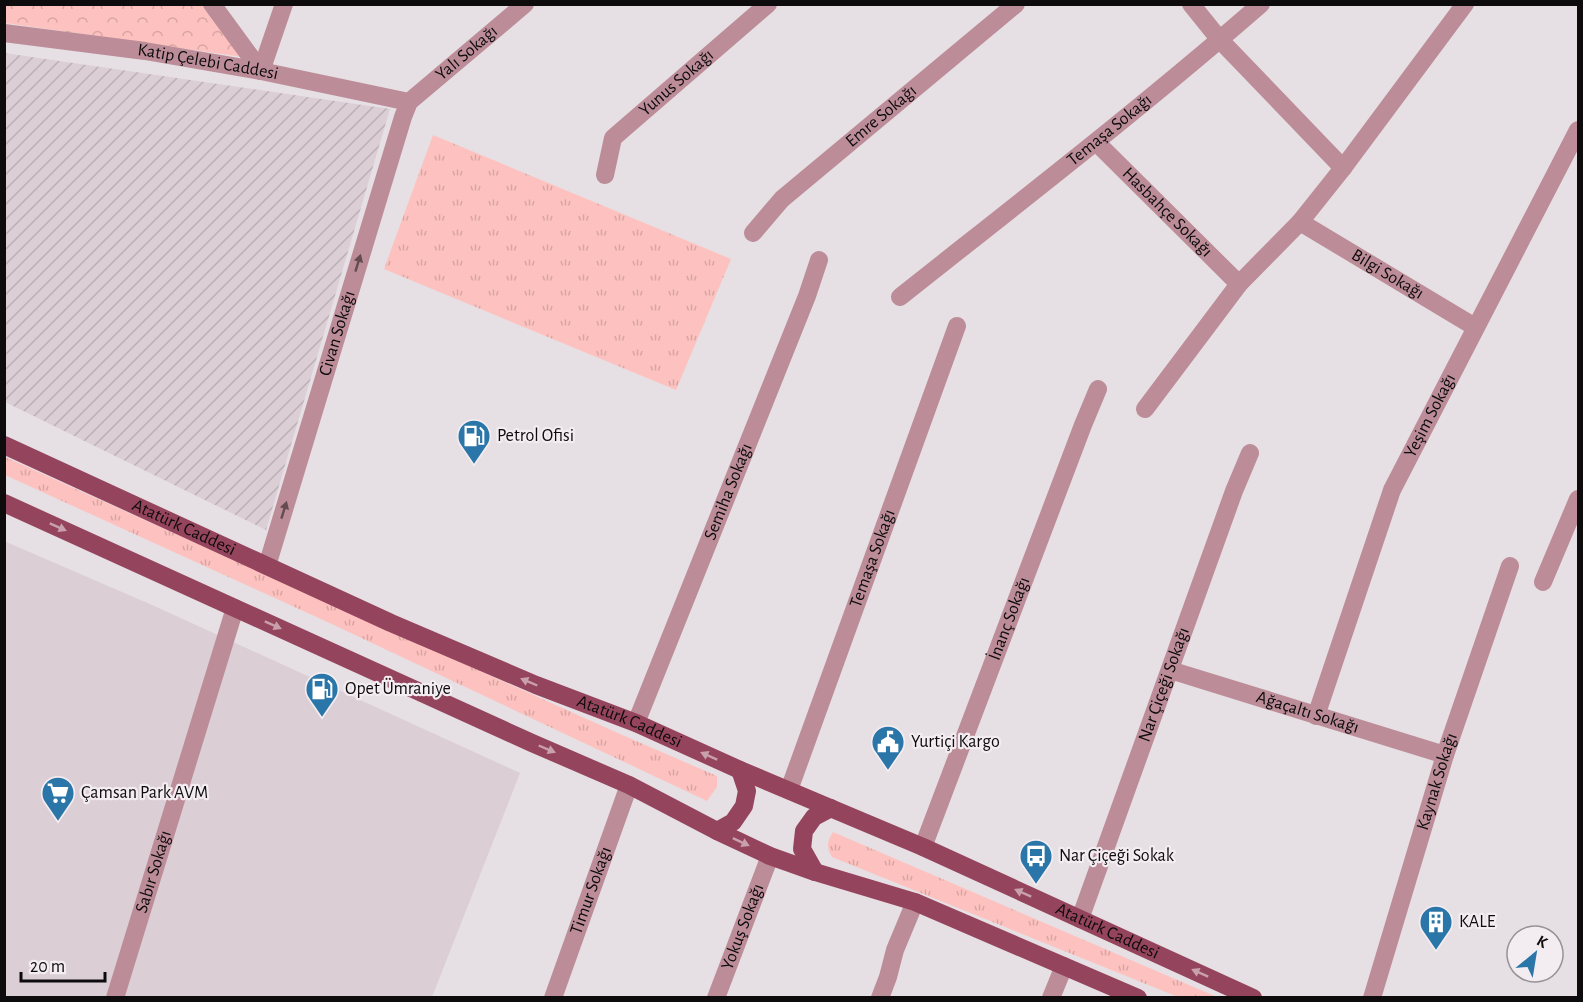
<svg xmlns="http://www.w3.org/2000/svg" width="1583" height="1002" font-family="'Alegreya Sans',sans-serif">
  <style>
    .built { fill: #dbced5 }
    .industrial { fill: url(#industrial-furrows) }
    .grass { fill: url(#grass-tufts) }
    .park { fill: url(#park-crowns) }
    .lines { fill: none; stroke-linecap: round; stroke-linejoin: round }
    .street { stroke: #bc8d99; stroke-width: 18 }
    .primary { stroke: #95445d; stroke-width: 18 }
    .oneway { fill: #644c52 }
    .oneway2 { fill: #c9a0ae }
    .labels { text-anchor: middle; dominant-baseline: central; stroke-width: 4.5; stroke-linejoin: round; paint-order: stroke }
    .street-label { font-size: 18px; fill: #0d0b0c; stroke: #f3ecf0 }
    .poi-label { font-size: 18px; fill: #0d0b0c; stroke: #f3ecf0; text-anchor: start }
  </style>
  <defs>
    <pattern id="industrial-furrows" width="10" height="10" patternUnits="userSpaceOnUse" patternTransform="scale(1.5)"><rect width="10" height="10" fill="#dbced5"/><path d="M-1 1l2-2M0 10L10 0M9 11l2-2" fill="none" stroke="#bbb0b6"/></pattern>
    <pattern id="grass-tufts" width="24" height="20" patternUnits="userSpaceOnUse" patternTransform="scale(1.5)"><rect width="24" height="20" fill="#fdc2bf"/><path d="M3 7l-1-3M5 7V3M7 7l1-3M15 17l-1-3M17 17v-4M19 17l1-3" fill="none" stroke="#d8a5a3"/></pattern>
    <pattern id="park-crowns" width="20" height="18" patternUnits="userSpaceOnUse" patternTransform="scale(1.5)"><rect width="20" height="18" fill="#fdc2bf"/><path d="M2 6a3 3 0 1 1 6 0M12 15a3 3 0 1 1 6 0" fill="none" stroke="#d8a5a3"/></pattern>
  </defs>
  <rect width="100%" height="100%" fill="#e6dfe3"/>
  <path class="built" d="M4,541L152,605L520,773L432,997H5Z"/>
  <path class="industrial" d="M4,53L390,109L266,530L5,402Z"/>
  <path class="grass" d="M433,135L731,259L676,390L384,269Z
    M5,457L620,734L717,776V787L707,801L336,626L5,475Z
    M833,832L1217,997H1178L832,857C826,847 827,841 833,832Z"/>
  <path class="park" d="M5,5H203L243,57L5,23Z"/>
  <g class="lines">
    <g class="street">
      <path d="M212,4L261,71"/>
      <path d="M1191,4L1220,40L1343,168"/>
      <path id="s1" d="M4,33L145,51L261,71L409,102"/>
      <path d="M261,71L284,4"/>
      <path id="s2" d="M1096,142L1239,284"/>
      <path id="s3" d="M605,175L613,138L768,4"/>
      <path id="s4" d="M1300,222L1475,327"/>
      <path id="s5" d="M753,233L782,199L1016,4"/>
      <path id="s6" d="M900,297C1021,201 1144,106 1261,4"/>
      <path d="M1145,409L1239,284L1300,222L1343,168L1465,4"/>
      <path id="s7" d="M267,566L403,117L409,102L525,4"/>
      <path d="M1543,582L1578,499"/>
      <path id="s8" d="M1170,670L1445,755"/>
      <path id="s9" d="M1316,716L1392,490L1578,130"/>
      <path id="s10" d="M636,723L807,296L819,260"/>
      <path id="s11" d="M789,790L957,326"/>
      <path id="s12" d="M923,847L1083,425L1098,389"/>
      <path id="s13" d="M1080,919L1234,491L1250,453"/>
      <path id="s14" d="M115,998L235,608"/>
      <path id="s15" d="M553,998L629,785"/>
      <path id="s16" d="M716,998L770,856"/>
      <path d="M880,998L888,977L895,950L915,902"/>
      <path d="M1051,998L1064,966"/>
      <path id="s17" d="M1372,998L1445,755L1510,566"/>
    </g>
    <g class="primary">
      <path id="s18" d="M4,445L391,623L536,685L636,723L740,770L923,847L1253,998"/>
      <path d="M4,503L532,743L629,785L717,831L770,856L815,872L915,902L1138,998"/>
      <path d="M717,831L733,822L744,806L747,791L740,770"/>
      <path d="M815,872L802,849L804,831L814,817L831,808"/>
    </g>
  </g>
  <defs><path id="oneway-solid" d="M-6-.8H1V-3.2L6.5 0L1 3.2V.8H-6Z" transform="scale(1.5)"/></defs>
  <g class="oneway">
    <use href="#oneway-solid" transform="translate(358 263) rotate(-73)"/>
    <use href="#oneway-solid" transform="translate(284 510) rotate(-73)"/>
  </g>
  <g class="oneway2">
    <use href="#oneway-solid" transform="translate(58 527) rotate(24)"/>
    <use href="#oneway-solid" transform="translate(273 625) rotate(24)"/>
    <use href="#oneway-solid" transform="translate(529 682) rotate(-157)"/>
    <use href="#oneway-solid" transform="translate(547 749) rotate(23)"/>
    <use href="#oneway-solid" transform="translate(709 756) rotate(-156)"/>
    <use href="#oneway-solid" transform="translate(741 842) rotate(25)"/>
    <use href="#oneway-solid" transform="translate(1023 893) rotate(-156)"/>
    <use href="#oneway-solid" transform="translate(1200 973) rotate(-156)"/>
  </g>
  <defs>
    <g id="fuel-pin" transform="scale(1.725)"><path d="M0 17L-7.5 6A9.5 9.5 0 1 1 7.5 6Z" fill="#2b76a9" stroke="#f3ecf0"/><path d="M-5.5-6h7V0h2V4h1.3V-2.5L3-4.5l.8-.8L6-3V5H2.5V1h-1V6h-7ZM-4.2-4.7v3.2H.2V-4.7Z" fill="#fff"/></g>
    <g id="civic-pin" transform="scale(1.725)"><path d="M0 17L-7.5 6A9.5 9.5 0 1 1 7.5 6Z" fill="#2b76a9" stroke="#f3ecf0"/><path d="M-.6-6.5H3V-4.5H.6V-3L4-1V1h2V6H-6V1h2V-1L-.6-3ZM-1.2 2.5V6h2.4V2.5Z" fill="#fff"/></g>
    <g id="supermarket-pin" transform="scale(1.725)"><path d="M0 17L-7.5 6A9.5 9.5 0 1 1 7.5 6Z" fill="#2b76a9" stroke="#f3ecf0"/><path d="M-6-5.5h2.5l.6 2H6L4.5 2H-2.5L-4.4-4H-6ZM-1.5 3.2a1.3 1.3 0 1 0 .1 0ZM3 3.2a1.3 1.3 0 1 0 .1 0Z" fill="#fff"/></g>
    <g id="bus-pin" transform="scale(1.725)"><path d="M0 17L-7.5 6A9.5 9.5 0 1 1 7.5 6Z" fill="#2b76a9" stroke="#f3ecf0"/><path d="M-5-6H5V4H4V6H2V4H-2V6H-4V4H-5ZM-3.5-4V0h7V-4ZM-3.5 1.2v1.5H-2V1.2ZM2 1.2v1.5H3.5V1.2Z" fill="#fff"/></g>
    <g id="building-pin" transform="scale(1.725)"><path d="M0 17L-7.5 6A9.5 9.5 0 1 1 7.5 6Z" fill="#2b76a9" stroke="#f3ecf0"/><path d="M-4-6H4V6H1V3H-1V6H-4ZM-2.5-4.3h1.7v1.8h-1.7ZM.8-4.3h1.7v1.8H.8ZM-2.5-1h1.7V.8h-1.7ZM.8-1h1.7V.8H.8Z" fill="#fff"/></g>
  </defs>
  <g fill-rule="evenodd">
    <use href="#fuel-pin" x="474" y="436"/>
    <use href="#fuel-pin" x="322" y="689"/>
    <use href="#civic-pin" x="888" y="742"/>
    <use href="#supermarket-pin" x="58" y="793"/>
    <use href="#bus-pin" x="1036" y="856"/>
    <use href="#building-pin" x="1436" y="922"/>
  </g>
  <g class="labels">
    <g class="street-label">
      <text stroke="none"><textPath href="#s7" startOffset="561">Yalı Sokağı</textPath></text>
      <text stroke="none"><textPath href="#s1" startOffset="206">Katip Çelebi Caddesi</textPath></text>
      <text stroke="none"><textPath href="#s3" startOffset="122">Yunus Sokağı</textPath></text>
      <text stroke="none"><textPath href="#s5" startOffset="174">Emre Sokağı</textPath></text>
      <text stroke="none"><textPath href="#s6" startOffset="268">Temaşa Sokağı</textPath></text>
      <text stroke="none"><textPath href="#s2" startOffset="100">Hasbahçe Sokağı</textPath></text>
      <text stroke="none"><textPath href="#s4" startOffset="102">Bilgi Sokağı</textPath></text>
      <text stroke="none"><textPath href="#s7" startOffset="243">Civan Sokağı</textPath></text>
      <text stroke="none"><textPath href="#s9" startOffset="322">Yeşim Sokağı</textPath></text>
      <text stroke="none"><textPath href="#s10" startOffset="249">Semiha Sokağı</textPath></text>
      <text stroke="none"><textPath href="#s18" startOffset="198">Atatürk Caddesi</textPath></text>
      <text stroke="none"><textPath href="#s11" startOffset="246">Temaşa Sokağı</textPath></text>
      <text stroke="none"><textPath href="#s12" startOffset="244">İnanç Sokağı</textPath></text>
      <text stroke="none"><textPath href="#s13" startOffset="249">Nar Çiçeği Sokağı</textPath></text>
      <text stroke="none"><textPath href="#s8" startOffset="144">Ağaçaltı Sokağı</textPath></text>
      <text stroke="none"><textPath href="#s18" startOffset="684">Atatürk Caddesi</textPath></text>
      <text stroke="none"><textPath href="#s17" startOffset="226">Kaynak Sokağı</textPath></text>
      <text stroke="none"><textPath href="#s14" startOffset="132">Sabır Sokağı</textPath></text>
      <text stroke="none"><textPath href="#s15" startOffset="114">Timur Sokağı</textPath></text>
      <text stroke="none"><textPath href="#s16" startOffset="76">Yokuş Sokağı</textPath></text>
      <text stroke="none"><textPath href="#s18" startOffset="1206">Atatürk Caddesi</textPath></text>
    </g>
    <g class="poi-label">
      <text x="497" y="436">Petrol Ofisi</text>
      <text x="345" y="689">Opet Ümraniye</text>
      <text x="911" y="742">Yurtiçi Kargo</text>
      <text x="81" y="793">Çamsan Park AVM</text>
      <text x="1059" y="856">Nar Çiçeği Sokak</text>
      <text x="1459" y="922">KALE</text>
    </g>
  </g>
  <rect width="1583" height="1002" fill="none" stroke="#0d0b0c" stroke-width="12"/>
  <g transform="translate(1535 954) rotate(30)"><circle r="28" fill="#f3ecf0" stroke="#979295" stroke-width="1.5"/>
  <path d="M0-4.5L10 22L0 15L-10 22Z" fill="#2b76a9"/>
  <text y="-9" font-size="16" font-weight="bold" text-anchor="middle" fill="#0d0b0c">K</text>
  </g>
  <path d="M21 972v9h84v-9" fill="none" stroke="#0d0b0c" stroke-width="3"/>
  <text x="30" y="972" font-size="18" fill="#0d0b0c" stroke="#f3ecf0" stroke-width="4.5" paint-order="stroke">20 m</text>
</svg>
